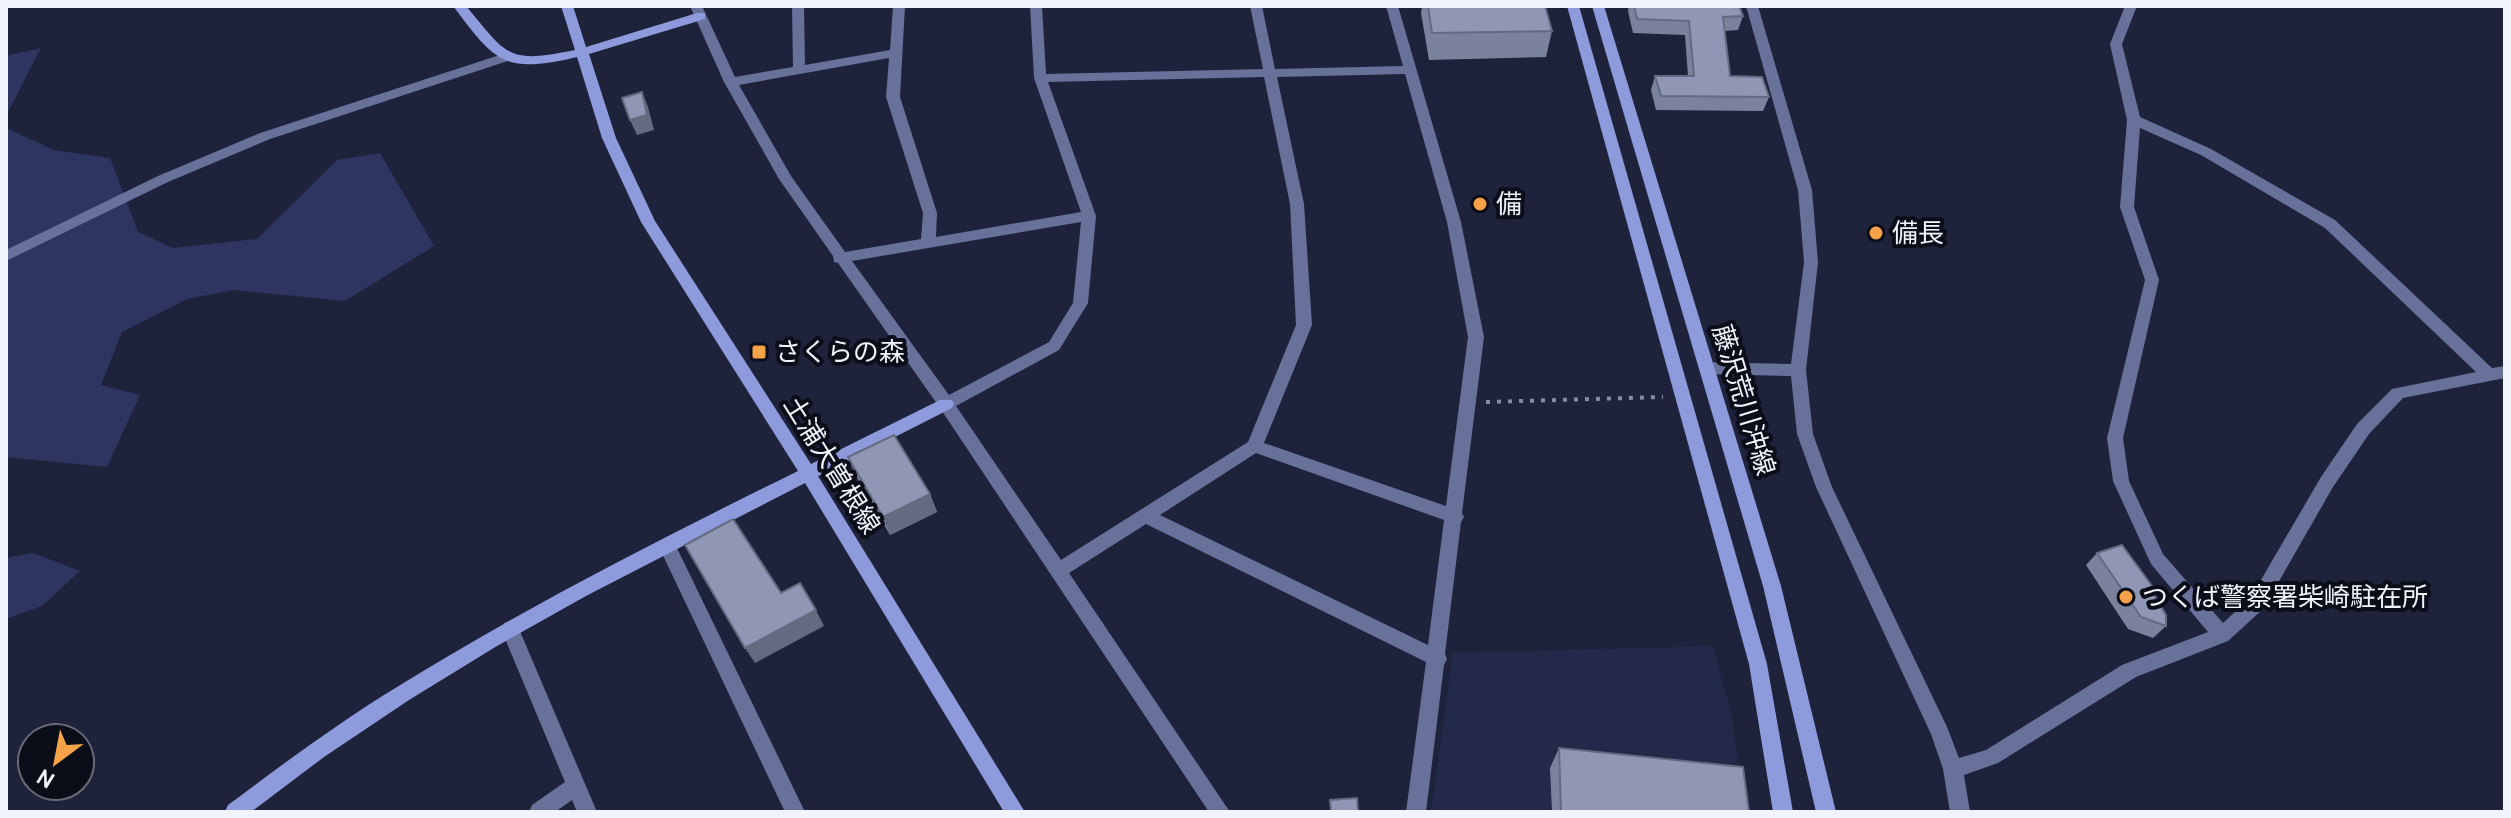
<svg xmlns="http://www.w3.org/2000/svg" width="2511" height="818" font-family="Cabin,'Noto Sans JP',sans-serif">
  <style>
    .built { fill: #232948 }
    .green { fill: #2d3560 }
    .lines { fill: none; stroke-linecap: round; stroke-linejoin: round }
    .path { stroke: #888c9d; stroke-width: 4; stroke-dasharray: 4 7; stroke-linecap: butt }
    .street { fill: #677199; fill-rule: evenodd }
    .secondary { fill: #8d9bdc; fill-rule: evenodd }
    .wall { fill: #7b829c }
    .shaded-wall { fill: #646a7f }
    .building { fill: #8f97b5; stroke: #646a7f; stroke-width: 2 }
    .poi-dot { fill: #f7a248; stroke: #0b0d18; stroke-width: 3 }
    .labels { text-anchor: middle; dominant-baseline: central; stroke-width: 8; stroke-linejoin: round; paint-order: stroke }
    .poi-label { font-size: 26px; fill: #f1f4fe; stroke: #0b0d18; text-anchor: start }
    .street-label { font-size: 26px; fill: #f1f4fe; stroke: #0b0d18 }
  </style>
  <rect width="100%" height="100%" fill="#1e233b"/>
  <path class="built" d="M1713,646L1733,721L1743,812H1431L1453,653Z"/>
  <path class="green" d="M41,48L6,116V56Z
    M6,128L54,150L110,158L138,232L173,248L257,239L337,160L380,153L434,246L345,301L234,290L187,299L122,332L101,385L140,395L107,467L6,457Z
    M33,553L80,571L42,606L6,619V558Z"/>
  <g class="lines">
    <path class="path" d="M1486,402L1663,397"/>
    <path class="street" d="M690,6H702L735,77L793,67L792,6H804L805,65L890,50L893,6H905L900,97L937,213L936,237L1081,212L1034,78L1030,6H1042L1046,74L1263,69L1250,6H1262L1275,69L1403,66L1386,6H1398L1461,222L1484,337L1462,513L1464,517L1461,522L1445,654L1447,659L1444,665L1426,812H1406L1426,662L1146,524L1069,573L1230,812H1209L940,408L838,263L834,262L833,256L779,179L724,82ZM889,58L886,97L923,213L921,239L845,252L791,176L739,85ZM1405,74L1447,222L1468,337L1446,506L1264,443L1312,325L1304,204L1277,77ZM1264,77L1290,204L1296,325L1248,442L1061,560L956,406L1059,350L1088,303L1096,216L1048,82ZM1081,222L1073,303L1049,342L949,395L852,261ZM1256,453L1444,520L1428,645L1160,515Z
      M1746,6H1758L1812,190L1818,262L1806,370L1813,434L1832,487L1947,727L1959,758L1986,750L2122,665L2208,632L2151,564L2113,481L2107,438L2145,280L2120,207L2127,120L2110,44L2125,6H2137L2122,44L2140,117L2211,149L2335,220L2492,368L2505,366V378L2403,398L2369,434L2333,487L2263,609L2228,641L2136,677L1998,763L1964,775L1970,812H1950L1943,769L1931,734L1816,487L1797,434L1791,376L1707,374L1699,368L1707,362L1791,364L1804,262L1798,190ZM2140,128L2201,155L2325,228L2476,372L2392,389L2357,424L2321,477L2251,597L2223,623L2163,554L2129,481L2123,438L2159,280L2134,207Z
      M506,53L512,57L511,60L270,139L168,182L6,261V250L158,176L260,133Z
      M668,540L674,542L805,812H785L659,547L662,542Z
      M510,621L516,623L519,629L597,812H577L572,800L555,812H529L532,805L565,782L501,629L504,623Z"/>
    <path class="secondary" d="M453,6H466C508,56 507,64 575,50L561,6H573L586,47L697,13H705V19L589,54L616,138L655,221L811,464L940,400H952L954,404L952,408L818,476L1025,812H1004L805,483L586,596L497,646L409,700L324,757L251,812H225L228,805C283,764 338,723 397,687C526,607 662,538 798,471L641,222L602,138L577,57C504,74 496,63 453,6Z
      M1567,6H1579L1767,664L1793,812H1773L1749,664Z
      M1592,6H1604L1781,586L1836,812H1816L1763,586Z"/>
  </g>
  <path class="wall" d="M1422,6H1545L1552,31L1546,57L1429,60L1421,13Z
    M1629,6H1739L1743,16L1738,30L1724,31L1730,76L1769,97L1763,111L1656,110L1651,90L1655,76H1688L1685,35L1633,33L1628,11Z
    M848,457L930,494L937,512L890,535L856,476Z
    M2097,553L2153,592L2166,626L2153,638L2128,629L2086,565Z
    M1559,748L1749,812H1552L1550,768Z"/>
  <path class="shaded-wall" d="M642,92L648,107L654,130L637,135L630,120Z
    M930,494L937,512L890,535L883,517Z
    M816,610L824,626L755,663L745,648Z"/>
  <path class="building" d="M1428,6H1545L1552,31L1432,33Z
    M1634,6H1739L1743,16L1723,17L1730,76L1762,77L1769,97L1661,96L1655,76H1694L1689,21L1637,19Z
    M642,92L647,115L630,120L622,98Z
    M894,435L930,494L883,517L848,457Z
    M733,519L781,593L800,583L816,610L745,648L685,545Z
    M2122,545L2155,590L2152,591L2166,615V626L2141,617L2097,553Z
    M1559,748L1743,767L1749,812H1561Z
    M1357,798L1358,812H1331L1330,800Z"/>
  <g class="poi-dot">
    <circle cx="1480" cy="204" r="8"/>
    <circle cx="1876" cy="233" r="8"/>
    <rect x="751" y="344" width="16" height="16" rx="4"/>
    <circle cx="2126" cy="597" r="8"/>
  </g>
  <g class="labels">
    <g class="poi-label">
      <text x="1496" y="204">備</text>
      <text x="1892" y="233">備長</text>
      <text x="775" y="352">さくらの森</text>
      <text x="2142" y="597">つくば警察署柴崎駐在所</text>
    </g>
    <g class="street-label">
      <text transform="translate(1744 400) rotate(73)">藤沢荒川沖線</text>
      <text transform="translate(832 465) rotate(58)">土浦大曽根線</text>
    </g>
  </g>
  <rect width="2511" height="818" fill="none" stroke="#f1f4fe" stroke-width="16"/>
  <g transform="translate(56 762) rotate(212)"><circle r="38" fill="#0b0d18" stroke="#676974" stroke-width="2"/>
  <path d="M0-6L14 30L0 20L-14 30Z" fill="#f7a248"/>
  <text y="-12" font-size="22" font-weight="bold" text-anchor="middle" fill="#f1f4fe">N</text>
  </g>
</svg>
